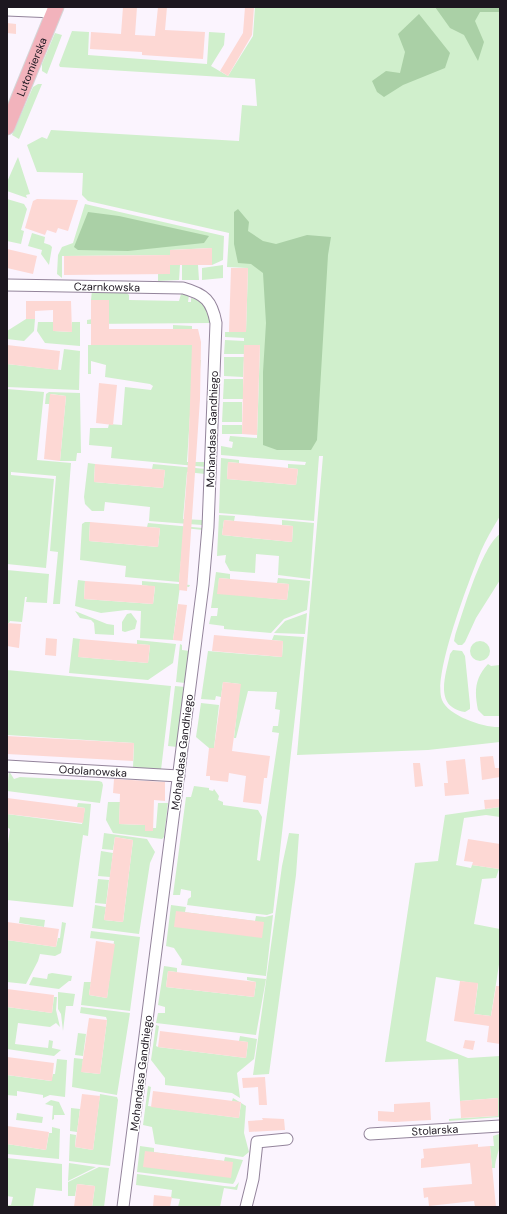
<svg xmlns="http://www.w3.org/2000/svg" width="507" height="1214" font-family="'DM Sans',sans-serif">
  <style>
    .green { fill: #d0efcc }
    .forest { fill: #aad0a6 }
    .building { fill: #fdd8d4 }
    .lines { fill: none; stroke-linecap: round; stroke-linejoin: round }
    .minor-casing { stroke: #93849b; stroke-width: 13 }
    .major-casing { stroke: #d6d5d7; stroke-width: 17 }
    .minor { stroke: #fff; stroke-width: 11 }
    .major { stroke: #f2b3bc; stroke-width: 15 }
    .labels { text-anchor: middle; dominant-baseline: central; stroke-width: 3; stroke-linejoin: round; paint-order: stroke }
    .street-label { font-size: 11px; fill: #1d1720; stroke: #fff }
  </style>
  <rect width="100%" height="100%" fill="#fbf4fe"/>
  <path class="green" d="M255,7H500V516C493,528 486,539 481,551C470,578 432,676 442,700C448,716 485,728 500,727V742L428,750L297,755L323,456H319L314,521L219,513L221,458L239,460V463L228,462L227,479L296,485L298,469L288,468V464L305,465L306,462L221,455V446L232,448L233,442L229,441L230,436L257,438L260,346L244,345V354H224L225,340L244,341V338L225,337V332H246L248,268L227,267L229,233L88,201L82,195L83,173L37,172L27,145L42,137L47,139L51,130L239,141L242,105L257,106L255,79L60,67L59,65L72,31L89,32L88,55L207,64L209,32L225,33L224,45L211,66L228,76L253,36Z
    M55,33L62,35L47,74L42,71V64Z
    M38,84H42L19,139L12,135L33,87Z
    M18,157L30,194L26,195L27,198L7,191V182Z
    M7,199L24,204L27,209L21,230L24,231L21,244L7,241Z
    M85,204L224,236L223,260L212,265V248L170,250V255L62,256V278L57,274L58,255L62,247L73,243Z
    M32,233L45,237L44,243L50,245L52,247L49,265L41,254L42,250L28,246Z
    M170,265H180L179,280L158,281V274H169Z
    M182,265H198L199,280H182Z
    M223,265V278L202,280V268Z
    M92,290L127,293L129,295V300L179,301L181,294L189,295L188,302H191V298C204,300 208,311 211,323L87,324V320L109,316V300H91Z
    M26,319H35L34,331L24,341L7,339V331Z
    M38,322H53L54,331L71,332L72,322H80V346L45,343L37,331Z
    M173,325L192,326V360H201L200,369L191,399L187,462H206V467L111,458L112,447L89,445L90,428H108L109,424L122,425L125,387L151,390L153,386L150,384L105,377L106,365L91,361V374H88V345H178L179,329H173Z
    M64,349L80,351L79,390L7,387V364L61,370Z
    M224,357H244L243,377L224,376Z
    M224,379H243V399H223Z
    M7,389L44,392L37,460L71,463L60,604H53L58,552L50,551L56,476L11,472V475L54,479L46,568L7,564Z
    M49,392L80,393L81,453H77L76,461H60L66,396L51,394L50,404H45L46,394Z
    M223,402H242V422H222Z
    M222,425H242V434H222Z
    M88,463L95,464L94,482L163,488L165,470L152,469L153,464L206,469L205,474L187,472L183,519L202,520V525L149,521L150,507L105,502L104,511H92L85,504L84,497Z
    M219,515L235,516L234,521L224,520L222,535L292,542L293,526L282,525V520L314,523L310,579L278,575L279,556L256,554L255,573L230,571L225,562L226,555L217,556Z
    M85,522H90L89,541L158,547L160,528L147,527L148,523L203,528V530L184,528L179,582L125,577L126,566L80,560L82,524Z
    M500,534V580L476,618L465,642L462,645H458L454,641L455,636C463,612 482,546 500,534Z
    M7,570L49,574L47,603L26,602L27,597H25L22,622L10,621L9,623H7Z
    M216,572L230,574V579L219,578L218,593L287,600L289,584L277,583L278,578L310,581L307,610L284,619L271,633L224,629V626L209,624L211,616H217L218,608H211Z
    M78,580L85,581L84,599L153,604L155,587L142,585V581L190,585L189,587L180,586L173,640L140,638L141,611L126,610L101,613L75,606Z
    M75,611L107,624L114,625V635L95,634L94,623L91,620L80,618Z
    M131,613L137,621L135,629L125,632L122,631V622L127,614Z
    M307,613L305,634L274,633L285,621Z
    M274,635L304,637L273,913L267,915L187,905L188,899L191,897V891L181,889L180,895H173L186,797H191L194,786L209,788V790L213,791L214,789L219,796L218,800L223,802V805L258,810L262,817L257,860L260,861L279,733L272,732L273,726H278L280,710L275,709L277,692L248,691L236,738H234L240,684L223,682L221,697L216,696L215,700L201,699L208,651L282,657L283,641L272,640Z
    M73,638L80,639L79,657L148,663L150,645L137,644V640L176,644L173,663L148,680L69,673Z
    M470 651a10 10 0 1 1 20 0a10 10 0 1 1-20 0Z
    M180,644L182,645V650L190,651L185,683L176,682Z
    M453,650L462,651L465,656L470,705V709L465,712C433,707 446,675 450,654Z
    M488,664L491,666L500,665V716H484L478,710C474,691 475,678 488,664Z
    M7,670L171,686L161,770L133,768L134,743L7,735Z
    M175,686L185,687L177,747L168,746Z
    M201,703L219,705L214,748H209L196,737Z
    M9,771L14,779L20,777L99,781L102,782L103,785L100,803L7,791Z
    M108,802H120L119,824L145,825V831H153V828H156L158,803H168L164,837L162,839L113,833L106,820Z
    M78,803L91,804L88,836L83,835L73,907L7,900V851L10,829L7,827V814L82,824L85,808L77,807Z
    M500,807V817L486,815L464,818L456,865L471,868L472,865L499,869L496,878L482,879L474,924L500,929V958L491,1016L474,1014L478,984L436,977L426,1041L468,1058L500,1056V1117L449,1121V1119L497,1116L498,1098L460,1101L458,1059L385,1062L415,863L438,861L445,815Z
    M104,833L147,839L155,852L150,863L139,934L92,928L95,905L106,907L104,920L123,922L133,840L115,837L113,850L102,849Z
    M289,833L299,834L296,875L269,1074L253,1075L282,866Z
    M101,851L113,853L110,877L98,876Z
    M98,879L109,880L106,904L95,903Z
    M171,905L186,907L185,912L176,911L255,921L256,916L265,917L273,915L266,976L181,965L182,960L174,948L166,946Z
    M20,917L45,920L44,927L19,923Z
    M62,922L66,923L61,953L55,956L40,954L38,961L26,984L7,982V940L56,947L58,938H60Z
    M91,931L140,937L130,1011L81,1005L84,982H91L89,995L107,998L114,941L90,938Z
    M164,966L177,968V972L168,971L166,987L254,997L256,982L247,980V977L266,979L256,1035L156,1023L158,1013H165V1007L158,1005Z
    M52,973L72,976L71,981H69L59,989L29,985L33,977L47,979L48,974Z
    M58,992L75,994L73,1006H66L63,1031L61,1014L58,1009Z
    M54,997H57L56,1010L60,1027L56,1023L50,1027L18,1023L15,1044L48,1048L49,1040L53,1041L52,1048L61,1050L54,1056L7,1049V1007L52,1013Z
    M81,1007L130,1013L117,1095L72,1087L74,1058L83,1059L82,1072L100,1074L107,1020L106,1017L80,1013Z
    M156,1025L159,1026L156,1046L158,1047L246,1058L248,1042L239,1041L240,1036L257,1039L254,1059L237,1073L240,1098L232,1093L165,1085V1078L151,1060Z
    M78,1033L86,1034L83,1056L75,1055Z
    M57,1059L67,1060L65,1097L50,1095L43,1098V1095L17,1091V1096L7,1095V1075L51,1081L53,1074H55Z
    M148,1086L151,1087L148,1106L239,1118L241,1103L232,1101L233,1098L246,1106L244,1133L249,1152L243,1157L155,1144L152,1127L143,1125Z
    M100,1094L117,1097L118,1100L110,1166L69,1161L70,1134L76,1135L75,1147L93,1150Z
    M51,1100L59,1102L65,1115H54V1119L52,1120L53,1106L45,1104Z
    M71,1108L80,1109L77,1132L70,1131Z
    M17,1113L43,1117L42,1123L16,1120Z
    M52,1127L60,1129L59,1159L7,1154V1144L46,1150L49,1133H52Z
    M499,1134C503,1146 495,1156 495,1168H492L490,1146H494L493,1136Z
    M140,1146L154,1148V1152L145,1151L224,1161L225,1157L243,1160L235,1181L233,1184L137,1172Z
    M7,1158L62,1164V1191L36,1188L33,1207H7V1205H11L13,1197L7,1196Z
    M69,1163L96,1167L68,1181Z
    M99,1167L109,1168L104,1207H92L95,1186L77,1184L75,1196H68V1182Z
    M137,1174L224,1186L235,1187L239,1182L237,1190L224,1188L220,1207H178L180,1199L171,1198L172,1190L136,1185Z"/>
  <path class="forest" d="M435,7H500V12H480L475,21L484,42L478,61L464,35L450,28Z
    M419,14L450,53L445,68L403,85L384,97L377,92L372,81L386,71L400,73L405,52L398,34Z
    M238,209L249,222L248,231L263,241L276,244L307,235L331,237L328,255L317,440L311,450H277L263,445V372L266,323L263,273L251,264L238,263L234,244V212Z
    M88,212L119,216L209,236L204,243L128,251L78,250L74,247Z"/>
  <path class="building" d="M123,7H137L135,35L155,36L158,7H167L165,30L205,32L203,59L142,55V52L90,49L91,32L121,34Z
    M245,7H254L252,35L228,76L220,71L243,33Z
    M7,23L16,24V34L7,33Z
    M37,199L78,200L68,231L58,228L56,233L47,230L45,235L25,228L33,201Z
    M212,248V265H170V274L64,275V256L170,255V250Z
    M7,249L37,256L33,274L7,268Z
    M231,268H248L246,332H229Z
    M91,300H109V329H198L201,342L200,399L187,591L179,590V581L188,462L192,345H91Z
    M26,301H71L72,332L53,331V310L35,311V319H26Z
    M7,345L60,351L58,370L7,364Z
    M244,345H260L257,435L242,434Z
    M99,383L117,385L113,425L96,423Z
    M50,394L66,396L60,461L44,459Z
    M228,462L298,469L296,485L227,479Z
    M95,464L165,470L163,488L94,482Z
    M224,520L293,526L292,542L222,535Z
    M90,522L160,528L158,547L89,541Z
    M219,578L289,584L287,600L217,594Z
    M85,581L155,586L153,604L84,599Z
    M178,604L187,605L182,641L173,640Z
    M7,623L21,624L19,648L7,646Z
    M214,635L283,641L282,657L212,651Z
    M46,638L57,639L56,656L45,655Z
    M80,639L150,645L148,663L78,657Z
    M223,682L241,684L232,751L270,756L267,778H264L261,804L243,802L246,776L229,773L228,782L210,780V776H206L209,748H214Z
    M7,736L134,743L133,761L7,754Z
    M493,756L495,768H500V777L482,780L480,757Z
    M465,759L469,794L445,796L444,783H448L446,761Z
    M413,763H420L423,786L415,787Z
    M114,779L165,782V801L154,800L153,831H145V825L119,824L120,794L113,793Z
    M7,798L85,808L83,823L7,814Z
    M500,799V807L485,809L484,800Z
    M115,837L133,840L123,922L104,920Z
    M468,839L500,844L499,869L472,865L473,862L464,861Z
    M176,911L264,922L262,938L174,927Z
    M7,922L59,929L56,947L7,940Z
    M96,941L115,944L107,998L89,995Z
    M168,971L256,982L254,997L166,987Z
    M460,981L478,983L474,1014L491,1016L496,986H500V1044L487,1042L489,1026L454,1021Z
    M7,989L54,995L52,1013L7,1007Z
    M89,1018L107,1020L100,1074L81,1072Z
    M160,1031L248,1042L246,1058L158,1047Z
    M465,1040L475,1041L473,1050L463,1048Z
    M7,1057L54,1063L52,1081L7,1075Z
    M265,1077L267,1105H259L258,1087L243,1088L242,1078Z
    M153,1091L241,1102L239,1118L151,1107Z
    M82,1094L100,1096L93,1150L75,1147Z
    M498,1098V1116L461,1118L460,1101Z
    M430,1102L431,1120L395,1122L378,1121V1111L394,1112V1104Z
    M262,1118L284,1119L285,1130L249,1132L248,1121L263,1120Z
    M7,1126L49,1132L46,1150L7,1144Z
    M478,1144V1147L490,1146L496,1207H475L474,1201L429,1206L428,1197L424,1198L423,1188L472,1184L470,1163L421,1168V1159L424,1158L423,1149Z
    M145,1151L233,1162L231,1178L143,1167Z
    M77,1184L95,1186L92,1207H74Z
    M154,1195L172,1197L170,1207H153Z"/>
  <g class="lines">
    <g class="minor-casing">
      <g id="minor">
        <path d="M7,10L54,12"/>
        <path id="s1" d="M7,285L183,288C205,294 212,301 216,323L208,527L203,585L123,1207"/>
        <path id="s2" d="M7,766L179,776"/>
        <path id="s3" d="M370,1134L500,1126"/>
        <path d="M246,1207L253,1179L257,1142L287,1139"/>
      </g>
    </g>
    <g class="major-casing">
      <g id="major">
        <path id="s4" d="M7,127L56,7"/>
      </g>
    </g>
    <use href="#minor" class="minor"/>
    <use href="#major" class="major"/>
  </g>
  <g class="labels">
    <g class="street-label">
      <text stroke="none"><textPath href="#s4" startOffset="65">Lutomierska</textPath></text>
      <text stroke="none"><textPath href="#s1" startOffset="100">Czarnkowska</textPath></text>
      <text transform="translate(212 429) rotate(-88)">Mohandasa Gandhiego</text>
      <text transform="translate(182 752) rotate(-83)">Mohandasa Gandhiego</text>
      <text stroke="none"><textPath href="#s2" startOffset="86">Odolanowska</textPath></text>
      <text transform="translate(141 1073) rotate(-83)">Mohandasa Gandhiego</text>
      <text stroke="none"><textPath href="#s3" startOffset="65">Stolarska</textPath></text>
    </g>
  </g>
  <rect width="507" height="1214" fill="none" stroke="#1d1720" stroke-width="16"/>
</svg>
